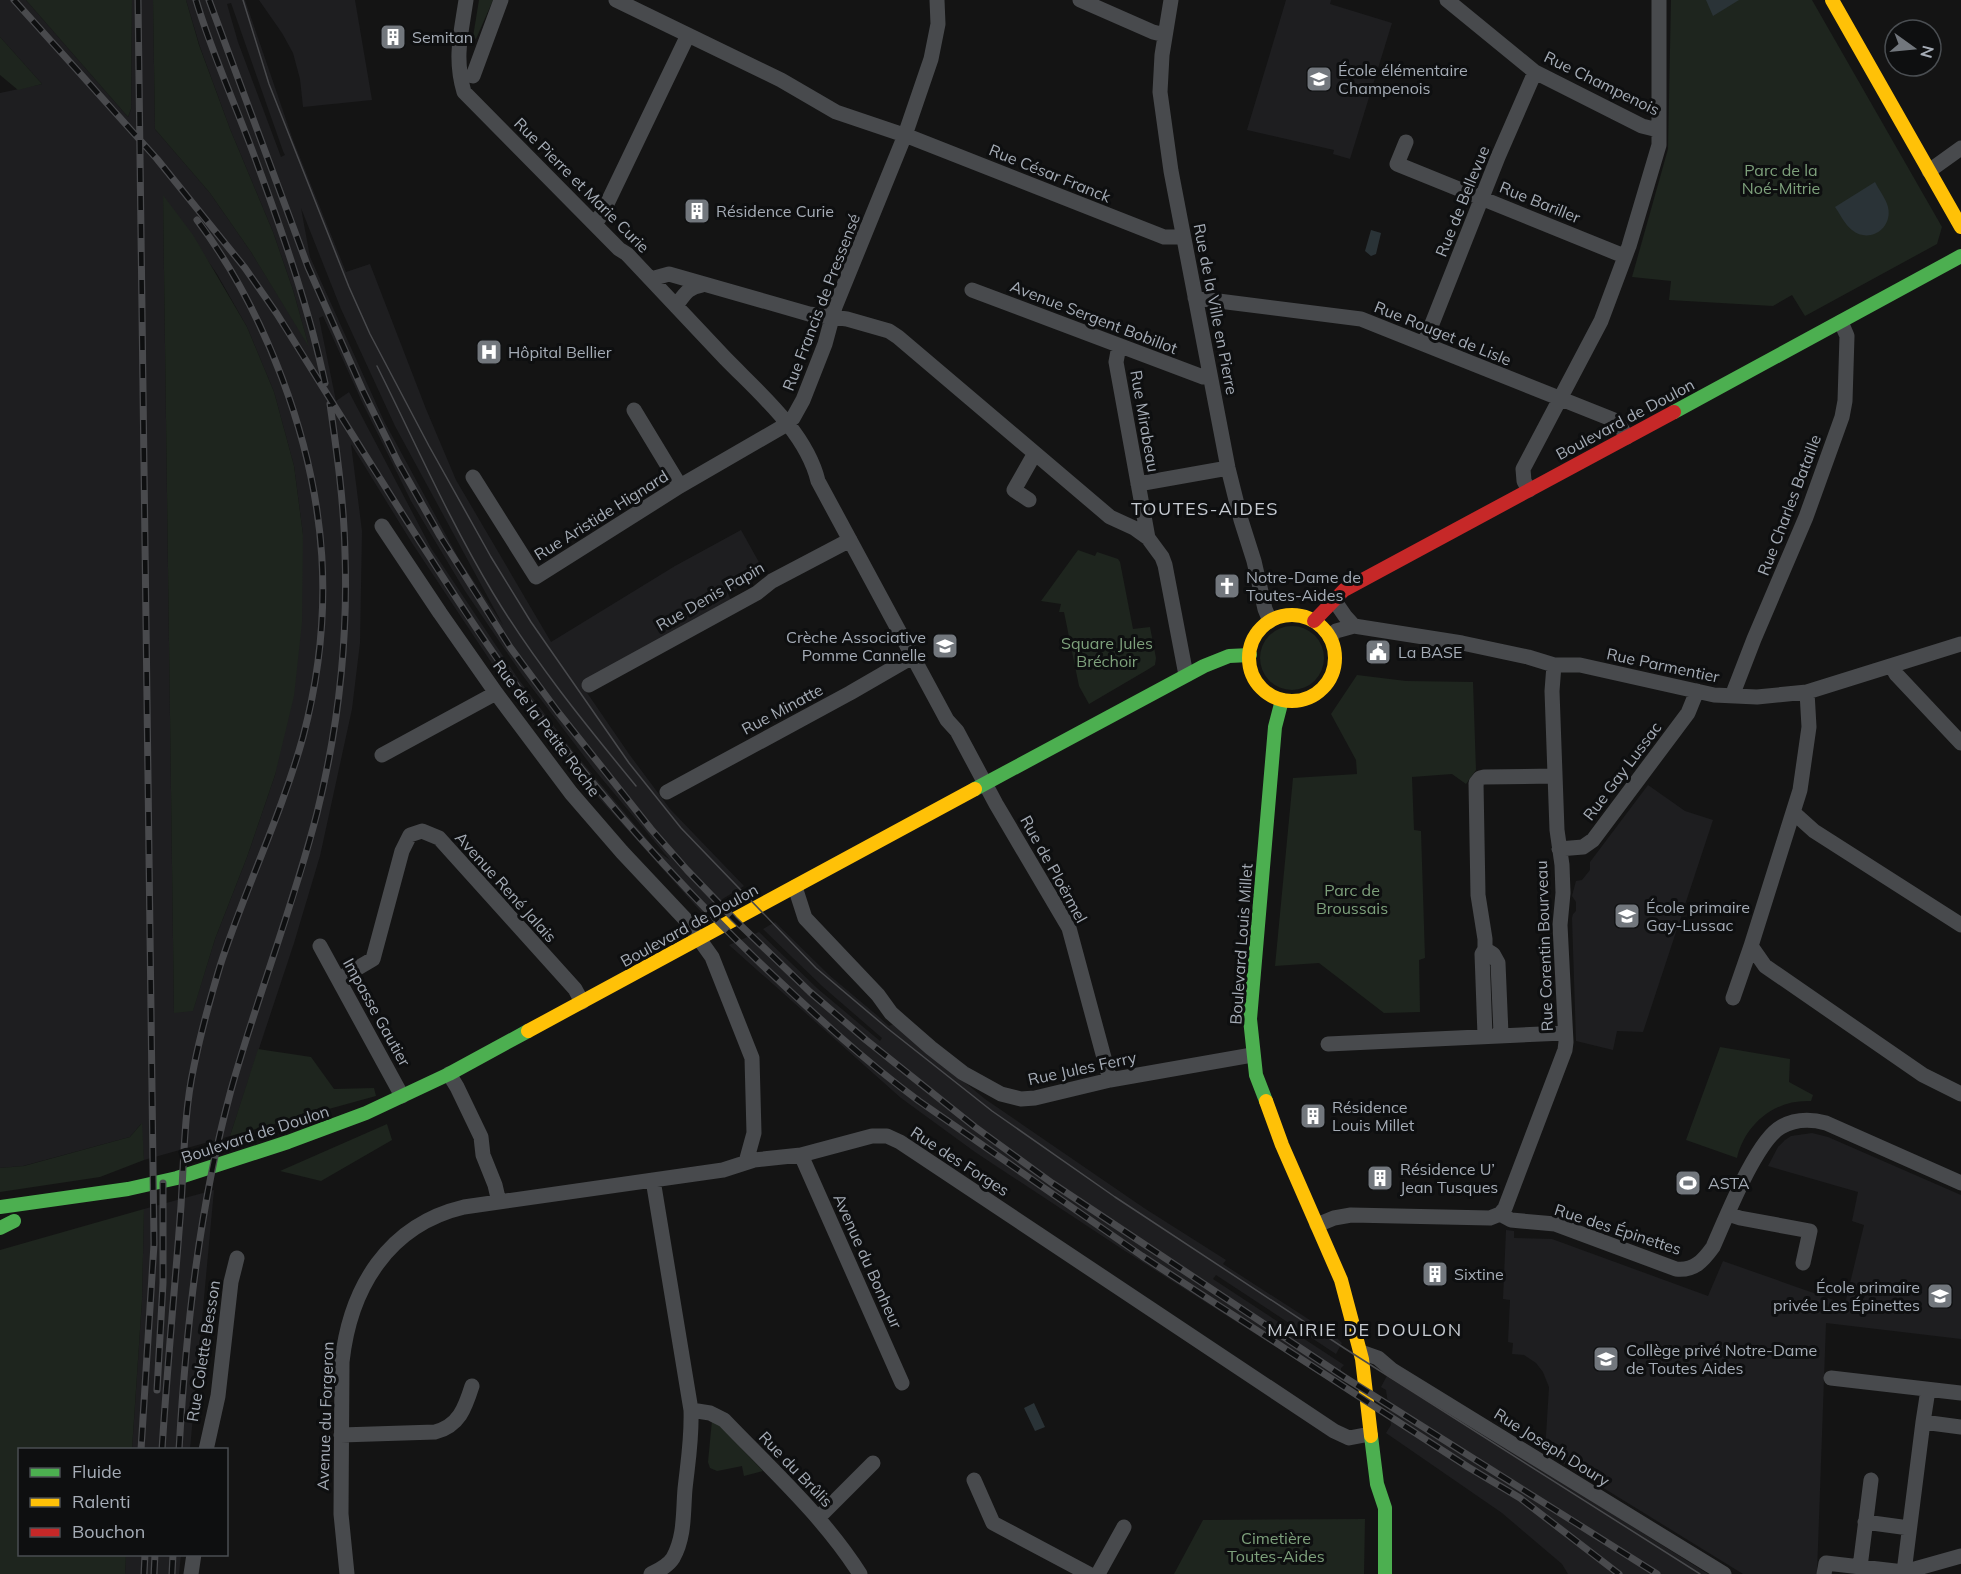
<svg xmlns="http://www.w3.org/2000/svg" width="1961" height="1574" font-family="Mulish,sans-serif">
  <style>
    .built { fill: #1e1e20; fill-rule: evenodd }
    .green { fill: #1e251e }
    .water { fill: #2a3337 }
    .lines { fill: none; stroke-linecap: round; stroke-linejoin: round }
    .street { stroke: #484a4d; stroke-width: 15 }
    .fast { stroke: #4caf50; stroke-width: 14 }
    .slow { stroke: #ffc107; stroke-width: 14 }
    .jam { stroke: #c62828; stroke-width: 14 }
    .tram { stroke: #494a4d; stroke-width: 1.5 }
    .rail-casing { stroke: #494a4d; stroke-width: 7 }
    .rail { stroke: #0e0f10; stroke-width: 4.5; stroke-dasharray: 14; stroke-linecap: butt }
    .labels { text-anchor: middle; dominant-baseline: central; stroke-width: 6; stroke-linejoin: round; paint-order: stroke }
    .poi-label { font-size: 16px; fill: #a5acb6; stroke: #0e0f10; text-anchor: start }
    .street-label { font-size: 16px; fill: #a5acb6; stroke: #0e0f10 }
    .park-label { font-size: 16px; fill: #7ea17c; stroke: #0e0f10 }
    .neighbourhood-label { font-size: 18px; letter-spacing: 1.5px; fill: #c6cbd2; stroke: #0e0f10 }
  </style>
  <rect width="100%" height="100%" fill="#141414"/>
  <path class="built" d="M0,0H26L128,117L131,109L132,0H153L155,129L210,193L251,252L308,344L293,290L273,232L230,129L200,47L186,0H245L293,140L346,272L370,264L426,409L456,480L551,642L675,566L741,530L765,573L728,593L731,601L581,684L629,754L670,809L744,886L724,898L703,914L580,777L497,671L412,543L351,444L362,531L360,643L352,709L320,856L294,943L230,1136L144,1160L141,1124L130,1137L23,1166L0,1168V93L42,84L0,37ZM231,3L283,151L285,155L281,157L238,42L227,4ZM163,196L217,274L247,327L274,392L294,466L303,535L275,775L247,857L215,939L193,1010L174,1012ZM301,208L341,309L395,426L503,625L459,559L384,421L310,257ZM323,316L363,404L411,501L465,591L523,676L593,768L670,860L656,850L572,750L519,680L431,548L349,392L336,401L319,318Z
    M259,0H355L372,100L303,107L300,79L293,53L282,33Z
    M1286,0H1331L1330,4L1392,23L1350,159L1333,154L1334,150L1247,130Z
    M1648,785L1685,811L1713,820L1643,1032L1617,1031L1613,1050L1576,1041L1572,918L1573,914L1576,911V902L1572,896L1576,881L1582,880L1590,870V862Z
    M775,922L829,975L879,1017L889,1026L894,1024L985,1099L1144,1208L1226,1260L1223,1264L1336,1337L1342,1343L1336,1354L1216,1275L1213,1279L1344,1365L1341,1368L1342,1389L1125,1251L975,1152L901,1098L729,945L759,932L818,989L880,1041L882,1038L822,986L763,929Z
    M1812,1133L1828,1137L1961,1195V1339L1826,1323L1817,1574H1743L1545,1452L1549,1387L1543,1372L1536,1363L1524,1355L1512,1354L1513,1343L1508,1342L1510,1300L1503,1299L1506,1230L1514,1231V1238L1552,1239L1708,1296L1723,1261L1845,1304L1864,1225L1852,1221L1858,1192L1768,1166L1778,1147L1785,1140L1791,1136Z
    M214,1190L190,1449L132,1450L142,1300L144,1209Z
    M1389,1372L1552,1476L1708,1574H1568L1562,1564L1502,1513L1386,1433L1391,1425L1386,1390L1381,1387Z
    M126,1555H181L179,1574H125Z"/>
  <path class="green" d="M26,0H132L131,109L128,117Z
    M153,0H186L199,45L230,129L273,232L293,290L309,347L251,252L210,193L155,129Z
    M479,0H493L476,39L473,37Z
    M1671,0H1812L1942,227L1937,244L1805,316L1792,295L1773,306L1669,300L1671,281L1632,277L1668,149Z
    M0,37L42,84L18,90L0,75Z
    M163,195L193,235L247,327L274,392L294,466L303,535L302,622L294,696L275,775L247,857L215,939L193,1011L174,1013Z
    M1078,550L1095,556L1097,552L1118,559L1120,562L1133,629L1150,627L1156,658L1155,665L1147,670L1089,704L1079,686L1064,612H1059L1061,604L1041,601Z
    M1260 658a32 32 0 1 1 64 0a32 32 0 1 1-64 0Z
    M1357,675L1406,681L1473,682L1476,770L1466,784L1452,774L1412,777L1414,830L1421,831L1425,958L1419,960L1420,1012L1384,1013L1319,963L1275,966L1293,778L1357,774L1356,760L1331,714Z
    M1720,1047L1790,1059L1789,1082L1813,1095L1811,1101C1775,1099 1745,1124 1737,1158L1686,1140Z
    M258,1049L311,1057L334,1089L374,1088L376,1096L230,1136Z
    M142,1123L144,1160L100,1177L0,1192V1168L24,1166L130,1137Z
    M387,1124L392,1140L321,1181L280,1171Z
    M144,1209L142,1300L132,1449L20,1450V1554L126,1555L125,1574H0V1250Z
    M712,1420L718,1424L763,1471L744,1476L742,1466L717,1471L710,1468L708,1462Z
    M1365,1519L1364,1574H1174L1203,1520Z"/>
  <path class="water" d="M1706,0H1739L1713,16Z
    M1875,182C1879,190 1886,199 1888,207C1893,229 1869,244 1852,230C1845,225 1840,214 1835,207Z
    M1371,230L1381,233L1376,254L1371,256L1365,251Z
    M1034,1403L1045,1427L1035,1431L1024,1408Z"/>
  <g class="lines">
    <path class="street" d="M466,0C461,34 454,58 464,92L619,249L627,254C660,289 692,323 725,358C759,393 806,432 818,481L947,720L957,731L996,804L1069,928L1110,1080
      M616,0L781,80L836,112L910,137L1164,237H1183
      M1080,0L1153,32L1165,35
      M1171,0L1162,55L1160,92L1171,171L1228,468L1241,520L1254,561L1265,609L1270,621
      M1447,0L1535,72L1642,126L1658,130
      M473,76L501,0
      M1406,142L1397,164L1624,256
      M1929,171L1961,148
      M595,224L603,212L688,35
      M651,279L669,274L809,314L847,319L889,331L898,337L1110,517L1134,528L1148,538L1162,557L1165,565L1186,675
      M972,290L1203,377
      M1195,298L1361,319L1614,420L1618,423L1627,437
      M676,306C684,295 688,287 702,285
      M1424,344L1498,157L1535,72
      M1119,346L1116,362L1148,538
      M634,410L680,486
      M473,477L536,577L680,486L782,427L793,418L803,400L825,344L835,307L905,135L931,59L938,24L937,0
      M1138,484L1228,468
      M1529,490L1524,481L1523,469L1601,321L1629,246L1659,145V0
      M1029,500L1014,490L1035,453
      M382,526L440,613L496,693L571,793L622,852L685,919L712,957L752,1058L754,1133L746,1162
      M1334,600L1345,616L1354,626
      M1330,637L1336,631L1354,626L1462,643L1528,657L1554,665H1580L1714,695L1757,697L1807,692L1961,644
      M1892,667L1896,674L1961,743
      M589,685L757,593L772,581L850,540
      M1807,692L1809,727L1800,790L1751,946L1765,966L1923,1075L1961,1094
      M1732,696L1754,639L1806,517L1842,417L1845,401L1847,336L1841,322
      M382,755L496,693
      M667,792L850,693L914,656
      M1794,813L1814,831L1961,925
      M1559,849L1583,847L1593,840L1688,713L1697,691
      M795,887L805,918L878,995L891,1013L931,1048L963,1073L1001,1094L1021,1099L1035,1098L1110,1080L1252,1055
      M320,946L402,1096
      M1485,949L1493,954L1498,963L1501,1034
      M339,979L373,959L402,851L410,835L422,831L439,838L575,989L582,1002
      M1733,998L1751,946
      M1485,1035L1482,954L1485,949V939L1478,895L1476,783L1480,778L1484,777L1555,776
      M1328,1044L1564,1033
      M449,1074L457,1087L481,1137L483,1155L495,1185L499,1202
      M801,1155L902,1383
      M653,1180L691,1410L710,1413L724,1420C771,1469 823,1516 860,1574
      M1500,1214L1511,1220L1555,1224L1676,1269C1694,1271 1703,1261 1713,1247C1726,1218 1756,1141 1781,1127C1795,1119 1811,1119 1826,1123L1961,1183
      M1728,1214L1740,1218L1810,1231L1803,1263
      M1317,1225L1334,1218L1351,1215L1490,1218L1500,1214L1505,1208L1565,1050L1566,1042L1560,925L1563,893L1562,865L1557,830L1552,691L1554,665
      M1361,1352L1378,1358L1392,1370L1724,1574
      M1831,1378L1961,1393
      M1923,1422L1928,1390
      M341,1435L435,1432C459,1426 465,1408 472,1386
      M206,1450L218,1396L231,1282L237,1258
      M974,1480L993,1523L1089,1574
      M818,1518L873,1463
      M1865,1522L1909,1528
      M1860,1567L1871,1480
      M1904,1572L1923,1422L1961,1427
      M191,1574L194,1554
      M347,1574L341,1514L342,1362C350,1288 388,1225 464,1207L723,1170L754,1160L801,1155L872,1136H887L900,1142L1334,1431L1349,1438L1370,1434
      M651,1574C659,1570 668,1566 673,1558C685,1537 683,1512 685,1489C688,1461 692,1439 691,1410
      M1098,1574L1124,1527
      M1824,1574L1826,1563L1904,1572L1961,1556"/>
    <path class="fast" d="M1674,412L1961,256
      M975,789L1204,666L1229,656L1250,655
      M1266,1101L1256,1075L1250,1019L1275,727L1282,700
      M0,1207L128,1189L177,1178L288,1142L366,1113L449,1074L528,1031
      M0,1228L14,1221
      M1371,1436L1377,1484L1385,1508V1574"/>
    <path class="slow" d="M1832,0L1961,227
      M1249 658a43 43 0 1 1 86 0a43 43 0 1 1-86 0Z
      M528,1031L975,789
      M1266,1101L1282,1145L1341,1280L1362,1359L1371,1436"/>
    <path class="jam" d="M1314,621L1344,590L1674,412"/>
    <path class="tram" d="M243,0L269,84L349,287L370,334L429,446L491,557L531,622L629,763L681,828L816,968L887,1028L992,1111L1115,1197L1344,1348L1700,1574
      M377,366C415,442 449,520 493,593C534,661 585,724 636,786"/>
    <g class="rail-casing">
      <path id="rail" d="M14,0L157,159L245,268L277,314C324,389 371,465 419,540C451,590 483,641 519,689C592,787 672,878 760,963C811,1011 862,1059 919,1101L1142,1256L1468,1467L1520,1498L1619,1574
        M138,0L154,1244L141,1450
        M196,0C213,57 238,110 258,166C284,237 309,309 325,383
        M209,0L308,267L363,391L398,462L440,536L510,647L558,712L651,829L687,870L734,919L810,992L866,1040L975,1127L1052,1183L1344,1377L1657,1574
        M157,1390L163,1283V1183
        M162,1450C167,1368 175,1287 181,1206C184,1159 184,1112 194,1066C201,1032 210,999 220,966C245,889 281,816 303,737C336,612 327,498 282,378C261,322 233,268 197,220
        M179,1450C186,1328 199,1208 231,1090C257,997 293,907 317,813C338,729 348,640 345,553C344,503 337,453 330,404
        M144,1574L145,1554
        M154,1574L155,1554
        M172,1574L173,1554"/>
    </g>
    <use href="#rail" class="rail"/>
  </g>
  <defs>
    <g id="building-square" transform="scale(1.35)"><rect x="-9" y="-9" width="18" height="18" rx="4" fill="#72777d" stroke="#0e0f10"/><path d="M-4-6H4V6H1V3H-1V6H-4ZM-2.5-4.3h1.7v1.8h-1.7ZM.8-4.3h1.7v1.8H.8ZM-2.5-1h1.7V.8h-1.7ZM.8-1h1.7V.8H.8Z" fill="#fff"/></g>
    <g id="school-square" transform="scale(1.35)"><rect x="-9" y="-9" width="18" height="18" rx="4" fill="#72777d" stroke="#0e0f10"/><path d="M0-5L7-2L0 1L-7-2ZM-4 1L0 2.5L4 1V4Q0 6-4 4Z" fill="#fff"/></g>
    <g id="hospital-square" transform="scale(1.35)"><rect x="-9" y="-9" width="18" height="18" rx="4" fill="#72777d" stroke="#0e0f10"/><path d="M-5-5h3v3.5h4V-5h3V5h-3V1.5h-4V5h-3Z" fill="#fff"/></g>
    <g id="church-square" transform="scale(1.35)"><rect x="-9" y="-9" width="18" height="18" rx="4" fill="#72777d" stroke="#0e0f10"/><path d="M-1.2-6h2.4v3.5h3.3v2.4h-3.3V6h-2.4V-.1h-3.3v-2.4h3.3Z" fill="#fff"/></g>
    <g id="civic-square" transform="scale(1.35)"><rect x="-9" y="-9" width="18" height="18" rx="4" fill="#72777d" stroke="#0e0f10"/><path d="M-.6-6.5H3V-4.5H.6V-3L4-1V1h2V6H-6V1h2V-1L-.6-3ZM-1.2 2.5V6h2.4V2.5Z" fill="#fff"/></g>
    <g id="stadium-square" transform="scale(1.35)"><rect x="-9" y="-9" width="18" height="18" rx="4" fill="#72777d" stroke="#0e0f10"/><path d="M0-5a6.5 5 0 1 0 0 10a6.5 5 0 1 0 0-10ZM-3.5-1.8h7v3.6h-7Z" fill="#fff"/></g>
  </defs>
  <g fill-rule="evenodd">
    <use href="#building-square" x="393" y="37"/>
    <use href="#school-square" x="1319" y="79"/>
    <use href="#building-square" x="697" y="211"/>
    <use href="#hospital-square" x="489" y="352"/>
    <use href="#church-square" x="1227" y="586"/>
    <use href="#school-square" x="945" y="646"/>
    <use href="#civic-square" x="1378" y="652"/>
    <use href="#school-square" x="1627" y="916"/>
    <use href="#building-square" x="1313" y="1116"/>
    <use href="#building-square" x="1380" y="1178"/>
    <use href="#stadium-square" x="1688" y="1183"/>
    <use href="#building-square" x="1435" y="1274"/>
    <use href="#school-square" x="1940" y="1296"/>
    <use href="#school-square" x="1606" y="1359"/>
  </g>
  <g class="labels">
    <g class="poi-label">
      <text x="412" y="37">Semitan</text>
      <text x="1338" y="70">École élémentaire<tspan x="1338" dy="18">Champenois</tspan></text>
      <text x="716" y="211">Résidence Curie</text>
      <text x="508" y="352">Hôpital Bellier</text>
      <text x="1246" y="577">Notre-Dame de<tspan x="1246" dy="18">Toutes-Aides</tspan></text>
      <text x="926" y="637" text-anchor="end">Crèche Associative<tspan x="926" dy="18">Pomme Cannelle</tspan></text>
      <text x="1398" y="652">La BASE</text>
      <text x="1646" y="907">École primaire<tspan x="1646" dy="18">Gay-Lussac</tspan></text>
      <text x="1332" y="1107">Résidence<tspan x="1332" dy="18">Louis Millet</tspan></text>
      <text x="1400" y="1169">Résidence U’<tspan x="1400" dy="18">Jean Tusques</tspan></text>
      <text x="1708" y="1183">ASTA</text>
      <text x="1454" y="1274">Sixtine</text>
      <text x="1920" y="1287" text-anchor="end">École primaire<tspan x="1920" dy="18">privée Les Épinettes</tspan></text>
      <text x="1626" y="1350">Collège privé Notre-Dame<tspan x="1626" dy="18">de Toutes Aides</tspan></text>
    </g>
    <g class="street-label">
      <text transform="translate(1602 83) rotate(26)">Rue Champenois</text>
      <text transform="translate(1050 173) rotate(22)">Rue César Franck</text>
      <text transform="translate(582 185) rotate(45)">Rue Pierre et Marie Curie</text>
      <text transform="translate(1462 201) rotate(-68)">Rue de Bellevue</text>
      <text transform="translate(1540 202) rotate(22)">Rue Bariller</text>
      <text transform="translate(821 302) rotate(-69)">Rue Francis de Pressensé</text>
      <text transform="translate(1216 309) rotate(79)">Rue de la Ville en Pierre</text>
      <text transform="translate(1094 317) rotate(21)">Avenue Sergent Bobillot</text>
      <text transform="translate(1443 333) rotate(22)">Rue Rouget de Lisle</text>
      <text transform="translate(1625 419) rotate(-28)">Boulevard de Doulon</text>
      <text transform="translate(1145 421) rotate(80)">Rue Mirabeau</text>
      <text transform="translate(1789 505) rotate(-69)">Rue Charles Bataille</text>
      <text transform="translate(601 515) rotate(-32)">Rue Aristide Hignard</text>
      <text transform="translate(710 596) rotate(-30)">Rue Denis Papin</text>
      <text transform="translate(1663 665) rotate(12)">Rue Parmentier</text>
      <text transform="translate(782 709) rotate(-28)">Rue Minatte</text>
      <text transform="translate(547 728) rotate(53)">Rue de la Petite Roche</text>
      <text transform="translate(1622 771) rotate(-53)">Rue Gay Lussac</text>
      <text transform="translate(1054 869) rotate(61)">Rue de Ploërmel</text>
      <text transform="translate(506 887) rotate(48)">Avenue René Jalais</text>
      <text transform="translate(689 925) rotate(-29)">Boulevard de Doulon</text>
      <text transform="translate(1241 944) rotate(-86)">Boulevard Louis Millet</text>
      <text transform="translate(1544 946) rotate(-92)">Rue Corentin Bourveau</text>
      <text transform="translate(377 1012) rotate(61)">Impasse Gautier</text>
      <text transform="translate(1082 1068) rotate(-12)">Rue Jules Ferry</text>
      <text transform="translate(255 1134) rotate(-18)">Boulevard de Doulon</text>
      <text transform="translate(960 1161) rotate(33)">Rue des Forges</text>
      <text transform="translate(1618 1229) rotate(18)">Rue des Épinettes</text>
      <text transform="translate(868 1261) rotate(66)">Avenue du Bonheur</text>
      <text transform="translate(203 1351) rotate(-81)">Rue Colette Besson</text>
      <text transform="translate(325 1416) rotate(-88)">Avenue du Forgeron</text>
      <text transform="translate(1552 1447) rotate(32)">Rue Joseph Doury</text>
      <text transform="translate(796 1469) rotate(46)">Rue du Brûlis</text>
    </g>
    <g class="park-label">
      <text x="1781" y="170">Parc de la<tspan x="1781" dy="18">Noé-Mitrie</tspan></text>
      <text x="1107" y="643">Square Jules<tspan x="1107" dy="18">Bréchoir</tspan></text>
      <text x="1352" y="890">Parc de<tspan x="1352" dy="18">Broussais</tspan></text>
      <text x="1276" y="1538">Cimetière<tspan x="1276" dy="18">Toutes-Aides</tspan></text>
    </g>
    <g class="neighbourhood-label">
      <text x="1205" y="508">TOUTES-AIDES</text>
      <text x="1365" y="1329">MAIRIE DE DOULON</text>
    </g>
  </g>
  <rect x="18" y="1448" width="210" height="108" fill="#0e0f10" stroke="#4a4e52" stroke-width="1.5"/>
  <rect x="30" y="1468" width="30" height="9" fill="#4caf50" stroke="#4a4e52" stroke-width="1.5"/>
  <text x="72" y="1478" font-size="18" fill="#a5acb6">Fluide</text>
  <rect x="30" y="1498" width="30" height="9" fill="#ffc107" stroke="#4a4e52" stroke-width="1.5"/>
  <text x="72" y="1508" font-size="18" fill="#a5acb6">Ralenti</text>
  <rect x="30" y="1528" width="30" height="9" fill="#c62828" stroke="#4a4e52" stroke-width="1.5"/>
  <text x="72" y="1538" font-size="18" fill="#a5acb6">Bouchon</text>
  <g transform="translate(1913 48) rotate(105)"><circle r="28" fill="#0e0f10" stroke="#4a4e52" stroke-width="1.5"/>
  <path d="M0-4.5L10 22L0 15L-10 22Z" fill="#72777d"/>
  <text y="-9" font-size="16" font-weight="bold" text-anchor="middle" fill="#a5acb6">N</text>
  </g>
</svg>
